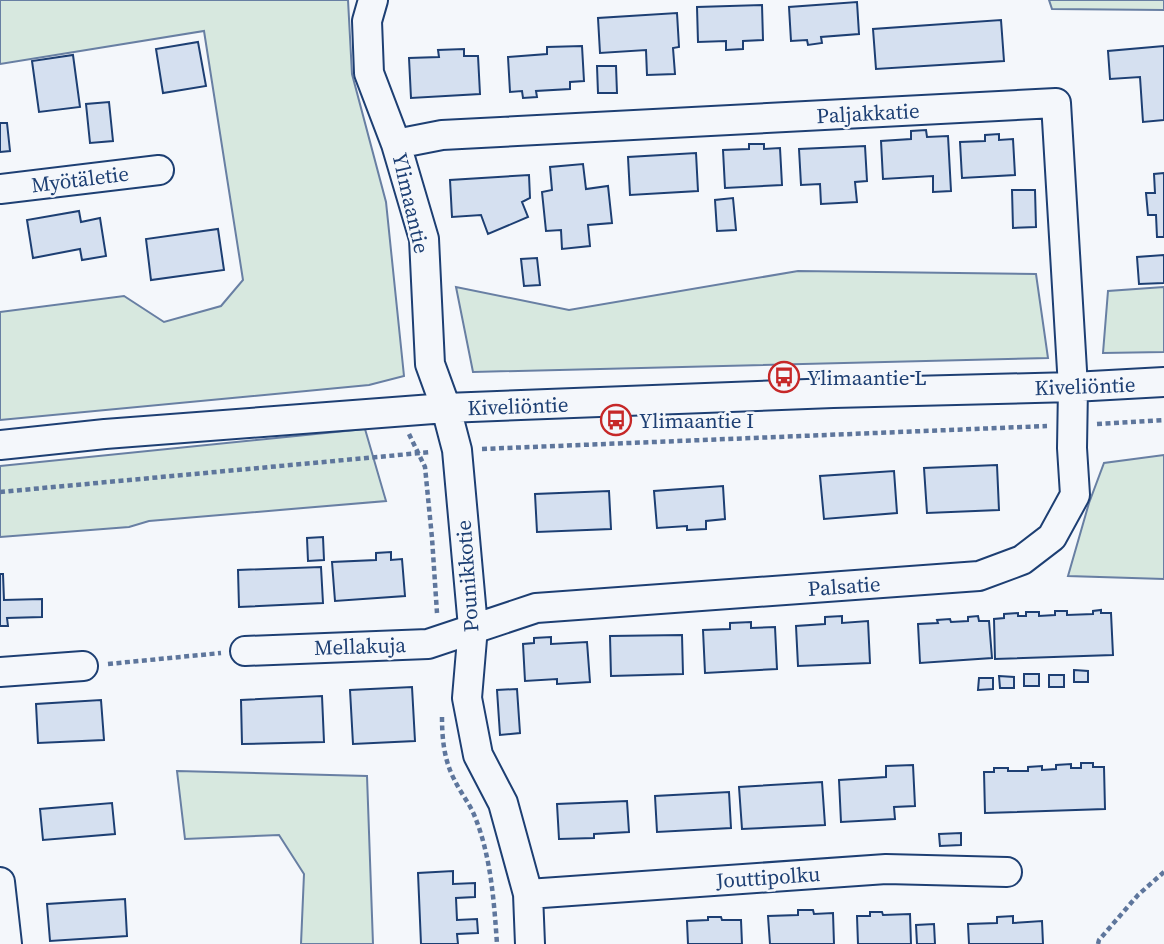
<svg xmlns="http://www.w3.org/2000/svg" width="1164" height="944" font-family="'Source Serif 4',serif">
  <style>
    .green { fill: #d7e8df; stroke: #687fa3; stroke-width: 2 }
    .building { fill: #d5e0f0; stroke: #1d3f73; stroke-width: 2 }
    .lines { fill: none; stroke-linecap: round; stroke-linejoin: round }
    .minor-casing { stroke: #1d3f73; stroke-width: 32 }
    .path { stroke: #5e769c; stroke-width: 4.5; stroke-dasharray: 5 3.5; stroke-linecap: butt }
    .minor { stroke: #f4f7fb; stroke-width: 28 }
    .labels { text-anchor: middle; dominant-baseline: central; stroke-width: 5; stroke-linejoin: round; paint-order: stroke }
    .street-label { font-size: 21px; fill: #1d3f73; stroke: #f4f7fb }
    .poi-label { font-size: 21px; fill: #1d3f73; stroke: #f4f7fb; text-anchor: start }
  </style>
  <rect width="100%" height="100%" fill="#f4f7fb"/>
  <path class="green" d="M0,0H348L352,74L386,202L404,376L369,385L0,420V312L124,296L164,322L221,306L243,280L204,31L0,64Z
    M1049,0H1164V10L1052,9Z
    M798,271L1036,274L1048,358L473,372L456,287L569,310Z
    M1164,287V352L1103,353L1108,291Z
    M365,429L386,501L149,521L129,527L0,537V466Z
    M1164,455V579L1068,576L1089,503L1104,463Z
    M177,771L367,776L373,944H301L304,874L279,835L185,839Z"/>
  <path class="building" d="M857,2L859,34L821,37L822,43L808,45L807,40L791,41L789,7Z
    M762,5L763,40L743,41V49L726,50V41L698,42L697,7Z
    M677,13L679,47L673,48L675,74L647,75L646,50L600,53L598,18Z
    M1001,20L1004,61L876,69L873,29Z
    M198,42L206,86L163,93L156,49Z
    M582,46L584,81L570,82V89L536,91L537,97L523,98L522,91L510,92L508,57L547,54V47Z
    M1164,46V120L1143,122L1140,77L1110,79L1108,51Z
    M464,49V56H478L480,94L411,98L409,58L439,57L438,50Z
    M73,55L80,107L39,112L32,61Z
    M597,66H616L617,93H598Z
    M109,102L113,141L90,143L86,104Z
    M0,123H7L10,151L0,152Z
    M926,130L927,137L948,136L951,191L933,192V176L883,179L881,141L911,139V131Z
    M999,134V140L1013,139L1015,175L962,178L960,142L985,141V135Z
    M749,144H764V149L780,148L782,185L725,188L723,150L749,149Z
    M865,146L867,181L855,182L857,202L821,204L820,184L801,185L799,149Z
    M696,153L698,191L630,195L628,157Z
    M583,164L586,189L608,186L612,223L588,225L590,246L562,249L561,230L546,231L542,192L552,190L550,167Z
    M1164,173V237H1157L1156,215H1148L1146,193H1155L1154,174Z
    M529,175L530,198L522,202L528,217L488,234L481,215L452,217L450,180Z
    M1012,190H1035L1036,227L1013,228Z
    M733,198L736,230L717,231L715,200Z
    M79,211L81,222L100,218L106,256L82,260L80,249L33,258L27,220Z
    M218,229L224,270L151,280L146,239Z
    M1164,255V283L1139,284L1137,257Z
    M537,258L540,285L524,286L521,259Z
    M997,465L999,510L927,513L924,468Z
    M894,471L897,513L824,519L820,476Z
    M723,486L725,519L706,521V529L687,530V526L657,528L654,491Z
    M609,491L611,529L537,532L535,494Z
    M323,537L324,560L308,561L307,538Z
    M391,552V560L402,559L405,596L335,601L332,562L376,560V553Z
    M321,567L323,603L239,607L238,570Z
    M0,574H3L4,600L42,599V617L7,618L8,626H0Z
    M1101,610V613H1111L1113,655L995,659L994,619L1004,618V614L1018,613V616H1026V612H1039V616L1055,615V611H1067V615L1093,614V611Z
    M842,616V623L868,621L870,663L798,666L796,626L825,624V617Z
    M978,616L979,621H989L992,658L920,663L918,624L938,623L937,620L950,619L951,622L968,621V617Z
    M751,622V628L775,627L777,669L705,673L703,630L730,629V623Z
    M682,635L683,674L611,676L610,636Z
    M551,637V644L587,642L590,682L557,684V679L525,681L523,644L534,643V638Z
    M1074,670L1088,671V682H1074Z
    M1024,674H1039V686H1024Z
    M1049,675H1064V687H1049Z
    M999,676L1014,677V688H1000Z
    M979,678H993V689L978,690Z
    M412,687L415,741L353,744L350,690Z
    M517,689L520,733L500,735L497,690Z
    M322,696L324,742L242,744L241,700Z
    M101,700L104,740L38,743L36,704Z
    M1081,763H1093V767H1104L1105,809L985,813L984,772H994V768H1008V771H1028V767L1042,766V770L1056,769V765L1071,764V768H1081Z
    M913,765L915,806L894,807L895,819L841,822L839,780L886,777V766Z
    M822,782L825,825L742,829L739,787Z
    M729,792L731,828L657,832L655,796Z
    M627,801L629,832L594,834V838L559,839L557,804Z
    M112,803L115,834L43,840L40,809Z
    M961,833V845L940,846L939,834Z
    M453,871V884L475,883V897L456,898L457,920L477,919L478,933L457,934L458,944H421L418,873Z
    M125,899L127,936L50,941L47,904Z
    M798,910H813L814,914L833,913L834,944H770L768,916L798,915Z
    M870,912H882L883,915L910,914L911,944H858L857,916H870Z
    M1013,916V923L1042,921L1043,944H969L968,924L997,923V917Z
    M708,917H721L722,920H741L742,944H688L687,921L708,920Z
    M934,924L935,944H917L916,925Z"/>
  <g class="lines">
    <g class="minor-casing">
      <path id="minor" d="M373,0L367,21L369,73L396,144L424,239L430,364L446,408L457,450L473,627L467,698L478,755L503,803L528,894L530,944
        M0,189L159,170
        M0,445L105,434L446,408L833,393L1073,387L1164,382
        M245,651L428,644L536,608L979,576L1022,560L1052,537L1075,495L1072,448L1073,387L1056,103L442,135L396,144
        M0,672L83,666
        M0,882L7,944
        M528,894L886,869L1007,872"/>
    </g>
    <path class="path" d="M1097,424L1164,420
      M409,434L425,467L432,538L437,613
      M482,449L1047,426
      M0,492L431,452
      M108,664L221,653
      M442,717C442,738 444,760 454,779C460,792 470,804 475,817C491,857 494,901 497,944
      M1098,944L1099,940L1138,895L1164,872"/>
    <use href="#minor" class="minor"/>
  </g>
  <defs>
    <g id="bus-ring" transform="scale(1.575)"><circle r="9.5" fill="#f4f7fb" stroke="#c62828" stroke-width="1.5"/><path d="M-5-6H5V4H4V6H2V4H-2V6H-4V4H-5ZM-3.5-4V0h7V-4ZM-3.5 1.2v1.5H-2V1.2ZM2 1.2v1.5H3.5V1.2Z" fill="#c62828"/></g>
  </defs>
  <g fill-rule="evenodd">
    <use href="#bus-ring" x="784" y="377"/>
    <use href="#bus-ring" x="616" y="420"/>
  </g>
  <g class="labels">
    <g class="street-label">
      <text transform="translate(868 113) rotate(-3)">Paljakkatie</text>
      <text transform="translate(80 179) rotate(-7)">Myötäletie</text>
      <text transform="translate(411 203) rotate(77)">Ylimaantie</text>
      <text transform="translate(1085 386) rotate(-2)">Kiveliöntie</text>
      <text transform="translate(518 406) rotate(-2)">Kiveliöntie</text>
      <text transform="translate(467 576) rotate(-94)">Pounikkotie</text>
      <text transform="translate(844 586) rotate(-4)">Palsatie</text>
      <text transform="translate(360 646) rotate(-2)">Mellakuja</text>
      <text transform="translate(768 877) rotate(-4)">Jouttipolku</text>
    </g>
    <g class="poi-label">
      <text x="807" y="377">Ylimaantie L</text>
      <text x="639" y="420">Ylimaantie I</text>
    </g>
  </g>
</svg>
